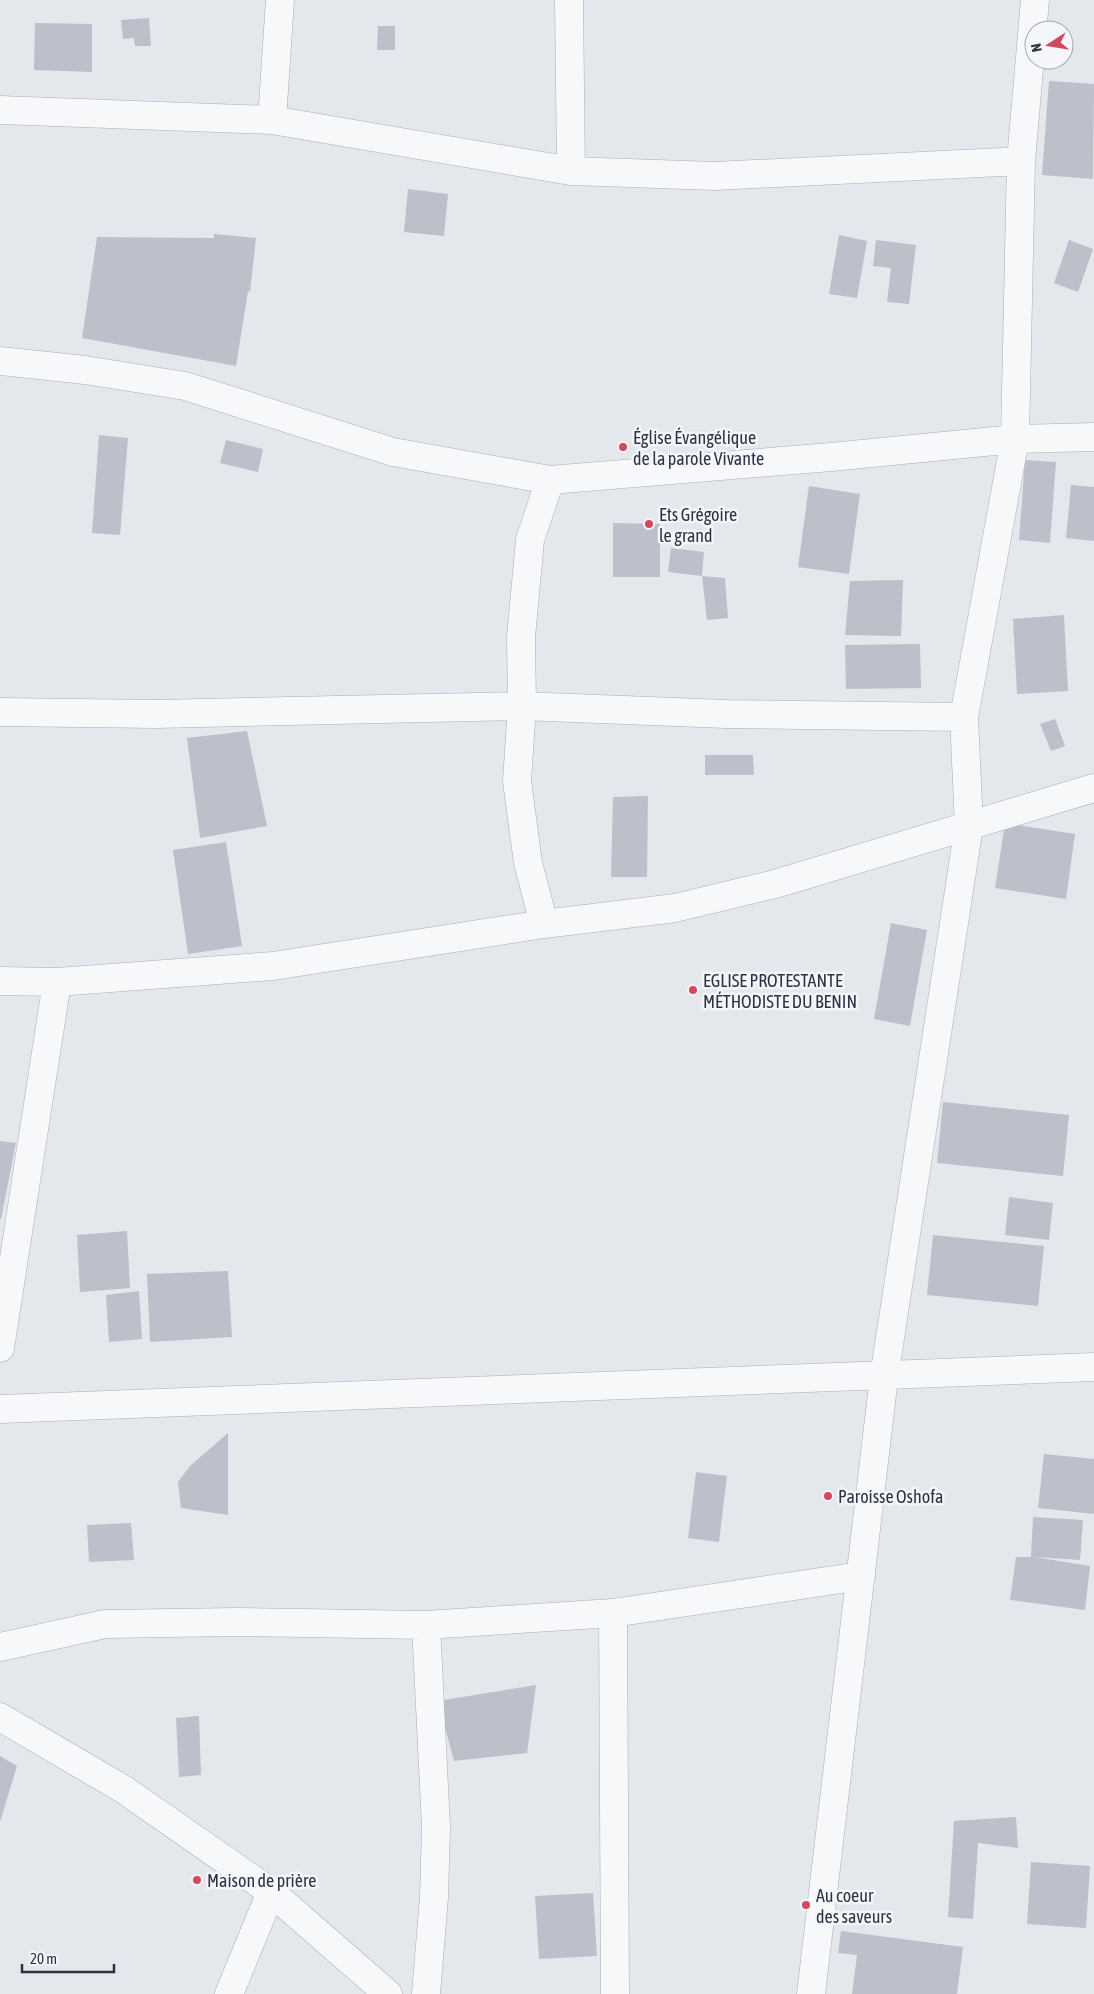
<svg xmlns="http://www.w3.org/2000/svg" width="1094" height="1994" font-family="'Asap Condensed',sans-serif">
  <style>
    .building { fill: #bbc0ca }
    .lines { fill: none; stroke-linecap: round; stroke-linejoin: round }
    .minor-casing { stroke: #a9aeb7; stroke-width: 29 }
    .minor { stroke: #f7f8fa; stroke-width: 28 }
    .poi-dot { fill: #d1495b; stroke: #f4f6f9; stroke-width: 2 }
    .labels { text-anchor: middle; dominant-baseline: central; stroke-width: 5; stroke-linejoin: round; paint-order: stroke }
    .poi-label { font-size: 18px; fill: #2b3445; stroke: #f4f6f9; text-anchor: start }
  </style>
  <rect width="100%" height="100%" fill="#e4e7ec"/>
  <path class="building" d="M149,18L151,46H135L134,38L123,39L121,20Z
    M35,23L92,24V72L34,70Z
    M378,26H395V50H377Z
    M1049,81L1094,84L1093,179L1042,175Z
    M408,189L448,194L444,236L404,232Z
    M214,234L256,238L250,292L248,291L236,366L82,338L97,237L214,238Z
    M839,235L867,241L857,298L829,294Z
    M876,240L916,245L909,304L887,302L891,268L873,266Z
    M1069,240L1093,249L1078,292L1054,283Z
    M99,435L128,438L120,535L92,533Z
    M226,440L263,449L258,472L220,463Z
    M1025,460L1056,462L1050,543L1019,540Z
    M1071,485L1094,487V541L1066,538Z
    M809,486L860,494L849,574L798,567Z
    M613,523L660,524V577H613Z
    M671,548L704,552L702,576L668,572Z
    M702,576L725,578L728,618L707,620Z
    M903,580L901,636L845,635L850,581Z
    M1064,615L1068,691L1017,694L1013,619Z
    M920,644L921,688L846,689L845,645Z
    M1055,719L1065,746L1051,751L1040,724Z
    M247,731L267,826L200,838L187,738Z
    M705,755H753L754,775H705Z
    M648,796L647,877H611L613,797Z
    M1005,823L1075,834L1066,899L995,888Z
    M226,842L242,946L188,954L173,850Z
    M891,923L927,930L910,1026L874,1019Z
    M943,1102L1069,1115L1063,1176L937,1163Z
    M0,1141L16,1143L1,1219H0Z
    M1009,1197L1053,1203L1049,1240L1005,1235Z
    M127,1231L130,1288L80,1292L77,1235Z
    M933,1235L1044,1246L1038,1306L927,1295Z
    M228,1271L232,1337L150,1342L147,1274Z
    M139,1291L142,1339L109,1342L106,1295Z
    M228,1433V1515L181,1508L178,1482L190,1466Z
    M1044,1454L1094,1459V1514L1038,1508Z
    M696,1472L727,1476L719,1542L688,1538Z
    M1033,1517L1083,1520L1080,1560L1034,1557L1090,1566L1085,1610L1010,1600L1016,1557H1031Z
    M131,1523L134,1560L89,1562L87,1525Z
    M536,1685L527,1753L454,1761L438,1701Z
    M199,1716L201,1775L179,1777L176,1718Z
    M0,1756L17,1766L0,1822Z
    M1016,1817L1018,1848L978,1843L973,1919L948,1917L954,1821Z
    M1031,1862L1090,1866L1086,1928L1027,1924Z
    M593,1893L597,1956L539,1959L535,1896Z
    M841,1931L963,1947L957,1994H852L857,1955L838,1953Z"/>
  <g class="lines">
    <g class="minor-casing">
      <path id="minor" d="M569,0L571,171
        M0,110L272,120L571,171L715,176L1021,161
        M272,120L280,0
        M0,361L85,370L185,386L393,452L550,480L831,457L1015,439L1094,437
        M0,712L156,714L522,706L726,714L964,717
        M544,924L528,863L517,781L522,706L521,637L530,540L550,480
        M0,981L57,982L273,966L544,924L675,908L775,884L1094,788
        M0,1348L57,982
        M0,1409L1094,1367
        M613,1613L615,1994
        M426,1625L436,1827L434,1897L426,1994
        M0,1647L105,1624L236,1622L426,1625L613,1613L861,1576
        M0,1717L123,1789L271,1892L388,1994
        M229,1994L271,1892
        M811,1994L884,1377L969,826L964,717L1015,439L1021,161L1035,0"/>
    </g>
    <use href="#minor" class="minor"/>
  </g>
  <g class="poi-dot">
    <circle cx="623" cy="447" r="5"/>
    <circle cx="649" cy="524" r="5"/>
    <circle cx="693" cy="990" r="5"/>
    <circle cx="828" cy="1496" r="5"/>
    <circle cx="197" cy="1880" r="5"/>
    <circle cx="806" cy="1905" r="5"/>
  </g>
  <g class="labels">
    <g class="poi-label">
      <text x="633" y="437">Église Évangélique<tspan x="633" dy="21">de la parole Vivante</tspan></text>
      <text x="659" y="514">Ets Grégoire<tspan x="659" dy="21">le grand</tspan></text>
      <text x="703" y="980">EGLISE PROTESTANTE<tspan x="703" dy="21">MÉTHODISTE DU BENIN</tspan></text>
      <text x="838" y="1496">Paroisse Oshofa</text>
      <text x="207" y="1880">Maison de prière</text>
      <text x="816" y="1895">Au coeur<tspan x="816" dy="21">des saveurs</tspan></text>
    </g>
  </g>
  <g transform="translate(1049 45) rotate(258)"><circle r="24" fill="#f4f6f9" stroke="#a4a8b1"/>
  <path d="M0-4L9 19L0 12L-9 19Z" fill="#d1495b"/>
  <text y="-8" font-size="14" font-weight="bold" text-anchor="middle" fill="#2b3445">N</text>
  </g>
  <path d="M22 1964v8h92v-8" fill="none" stroke="#2b3445" stroke-width="2.5"/>
  <text x="30" y="1964" font-size="15" fill="#2b3445" stroke="#f4f6f9" stroke-width="4" paint-order="stroke">20 m</text>
</svg>
